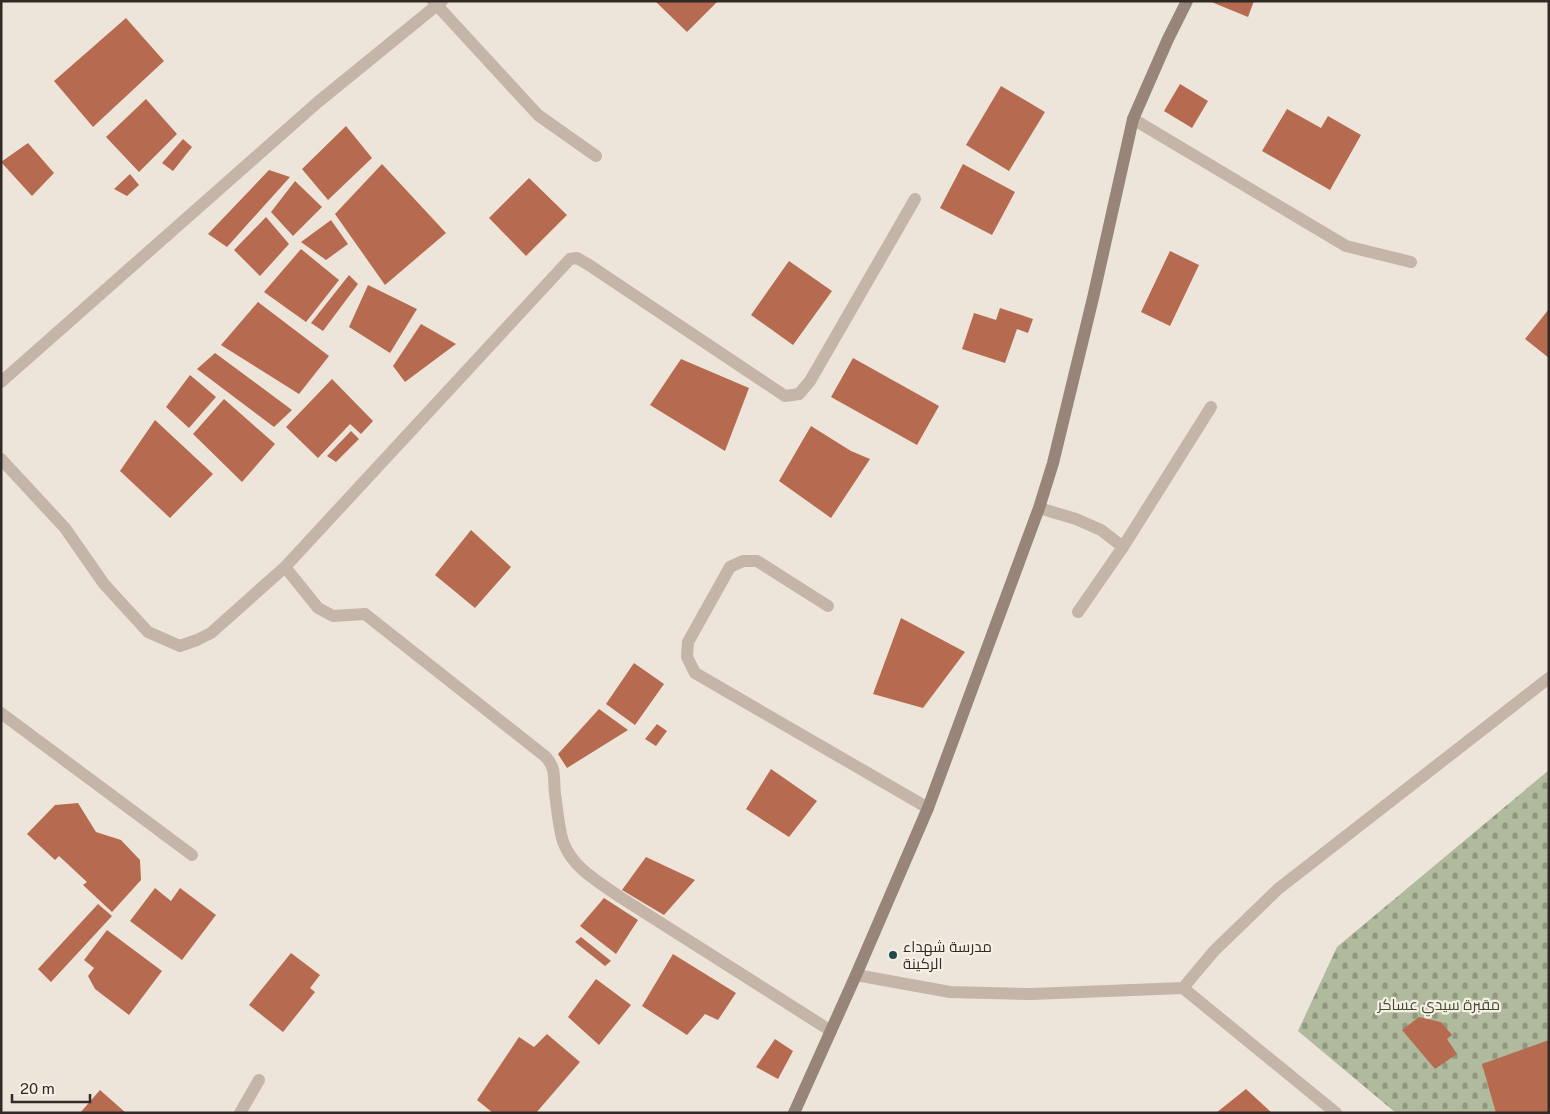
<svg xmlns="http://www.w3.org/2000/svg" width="1550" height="1114" font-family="'Public Sans',Cairo,sans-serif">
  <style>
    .cemetery { fill: url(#cemetery-stones) }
    .building { fill: #b66a50 }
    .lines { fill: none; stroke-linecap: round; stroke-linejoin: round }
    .street { stroke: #c4b5a8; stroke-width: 12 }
    .secondary { stroke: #97857a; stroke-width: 12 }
    .poi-dot { fill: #224a4d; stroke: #f6efe6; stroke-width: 2 }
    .labels { text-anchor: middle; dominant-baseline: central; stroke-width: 4.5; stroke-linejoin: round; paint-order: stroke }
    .poi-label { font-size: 15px; fill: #322a27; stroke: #f6efe6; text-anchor: start }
    .park-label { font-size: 15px; fill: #414d2e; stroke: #f6efe6 }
  </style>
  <defs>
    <pattern id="cemetery-stones" width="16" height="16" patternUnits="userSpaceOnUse" patternTransform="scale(1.25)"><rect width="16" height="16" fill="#b0ba9c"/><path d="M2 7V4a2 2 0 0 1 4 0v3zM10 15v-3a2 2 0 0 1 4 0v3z" fill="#90977f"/></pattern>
  </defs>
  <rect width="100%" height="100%" fill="#eee5da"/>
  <path class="cemetery" d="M1549,770V1113H1396L1298,1031L1337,947Z"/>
  <path class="building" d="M655,1H718L687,32Z
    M1209,1H1254L1248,17Z
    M126,18L164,61L93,127L54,81Z
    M1180,84L1208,101L1192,128L1164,111Z
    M1001,86L1045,112L1009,171L966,145Z
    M146,99L177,134L139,172L106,137Z
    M1287,109L1321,128L1328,116L1361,135L1330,190L1262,151Z
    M346,126L372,158L328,200L302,169Z
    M183,139L192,147L173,171L162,163Z
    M28,143L54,173L32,196L1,162Z
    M382,164L446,233L385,285L335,214Z
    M963,164L1015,192L992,235L940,208Z
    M269,170L290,177L227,247L208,234Z
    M130,174L139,185L127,196L114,189Z
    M529,178L567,215L526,256L489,218Z
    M295,181L322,207L293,236L271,212Z
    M266,217L289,244L260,276L234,250Z
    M331,220L348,244L326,260L301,242Z
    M301,249L339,280L306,322L264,292Z
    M1170,251L1199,265L1170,326L1141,312Z
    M789,261L832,291L793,345L751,315Z
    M349,275L358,284L323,331L311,323Z
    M368,285L417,309L390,353L349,327Z
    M258,302L329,356L299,394L221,345Z
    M1000,308L1033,319L1028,333L1017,329L1005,363L962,349L974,313L996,320Z
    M1549,309V358L1525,339Z
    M421,324L456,344L405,382L393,366Z
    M215,353L292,410L274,427L197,369Z
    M853,358L939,406L917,445L831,397Z
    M681,359L749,388L725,451L650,405Z
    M190,375L216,397L189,428L166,407Z
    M332,379L373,421L361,434L350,424L318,458L286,427Z
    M224,399L275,444L242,482L193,434Z
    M155,420L213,474L170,518L120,471Z
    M811,426L851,451L870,459L831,518L779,481Z
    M351,431L359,439L336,462L327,456Z
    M471,530L511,567L475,608L435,575Z
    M901,618L965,652L923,708L873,694Z
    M634,663L664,684L635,725L606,704Z
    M599,709L628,730L567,768L558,754Z
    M657,724L667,731L656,746L645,739Z
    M771,769L817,801L789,837L746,809Z
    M78,803L96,832L121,840L140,860L141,880L112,912L83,885L87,882L59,856L55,860L27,834L55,805Z
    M646,857L695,880L664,915L622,890Z
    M155,888L171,901L180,888L216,915L182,960L130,921Z
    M604,898L638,920L616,954L580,926Z
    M98,904L112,916L51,982L38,969Z
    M107,930L162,971L129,1015L95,989L88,976L94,968L84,960Z
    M581,937L611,961L605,966L575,942Z
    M291,953L320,975L310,988L315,992L283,1032L249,1005Z
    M673,954L736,993L718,1020L705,1014L687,1035L642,1006Z
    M596,979L631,1005L599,1045L568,1017Z
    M1419,1017L1441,1022L1452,1035L1447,1039L1457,1054L1435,1069L1402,1030Z
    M547,1034L580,1062L536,1113H493L477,1100L519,1037L534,1047Z
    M775,1039L793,1051L778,1079L756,1067Z
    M1549,1040V1113H1496L1482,1064Z
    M1246,1089L1272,1113H1216Z
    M100,1090L126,1113H80Z"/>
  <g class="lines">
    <path class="street" d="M433,1L538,115L596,156
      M1133,119L1346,246L1411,262
      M1,382L318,102L442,1
      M1,459L65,528L104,584L148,632L180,646L197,640L211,633L285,567L570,259L577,258L589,265L785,396L799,394L810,381L915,199
      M1039,508L1076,519L1101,530L1123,547
      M285,567L318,608L333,616L365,614L546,757C557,770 553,778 555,794C557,806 559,833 564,844C574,869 599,882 620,897L831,1031
      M828,606L757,561H743L730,567L688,642L687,657L695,673L928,808
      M1078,612L1123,547L1211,407
      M1,713L192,855
      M856,975L950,992L1031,994L1183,988L1336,1113
      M1183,988L1214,951L1278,889L1549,678
      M240,1113L259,1080"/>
    <path class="secondary" d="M794,1113L856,975L928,808L1039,508L1053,463L1093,298L1133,119L1168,39L1187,1"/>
  </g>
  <circle class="poi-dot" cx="893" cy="955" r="5"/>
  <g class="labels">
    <g class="poi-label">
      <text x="903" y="946">مدرسة شهداء<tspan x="903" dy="17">الركينة</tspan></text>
    </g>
    <g class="park-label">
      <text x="1439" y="1004">مقبرة سيدي عساكر</text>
    </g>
  </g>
  <rect width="1550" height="1114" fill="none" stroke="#322a27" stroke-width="5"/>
  <path d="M12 1094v8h78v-8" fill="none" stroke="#322a27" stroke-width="2.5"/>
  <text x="20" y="1094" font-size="15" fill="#322a27" stroke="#f6efe6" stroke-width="4" paint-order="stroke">20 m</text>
</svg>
